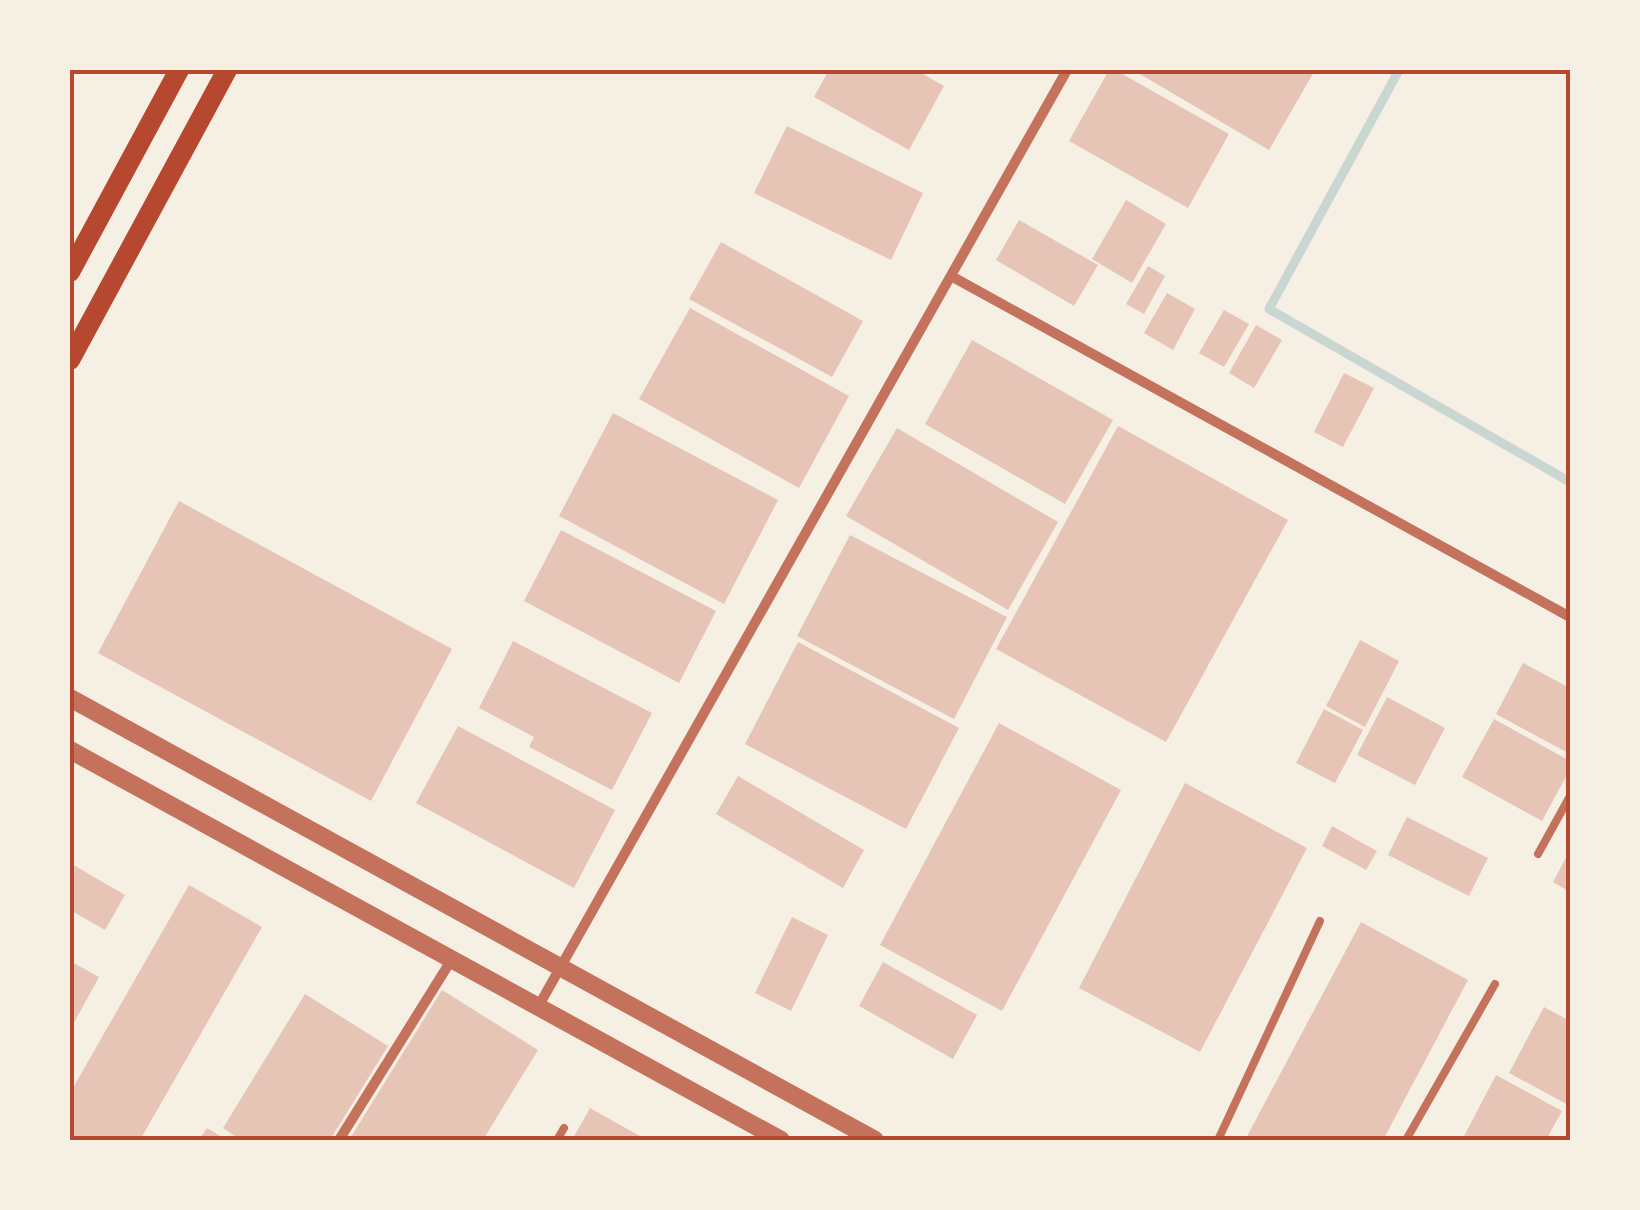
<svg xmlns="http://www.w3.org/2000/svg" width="1640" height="1210" font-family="Overpass,sans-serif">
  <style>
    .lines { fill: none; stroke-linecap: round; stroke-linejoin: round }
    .stream { stroke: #c9d6d2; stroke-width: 9 }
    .building { fill: #e6c5b7 }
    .service { stroke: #c5725c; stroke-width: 8 }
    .minor { stroke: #c5725c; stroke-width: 10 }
    .tertiary { stroke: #c5725c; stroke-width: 18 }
    .secondary { stroke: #b5482f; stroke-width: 20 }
    .neatline { fill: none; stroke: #b5482f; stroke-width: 4 }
  </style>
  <rect width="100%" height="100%" fill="#f6efe4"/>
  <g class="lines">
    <path class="stream" d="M1399,70L1269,309L1570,482"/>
  </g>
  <path class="building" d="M829,70H916L944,86L909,150L814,97Z
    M1109,70H1115L1229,134L1188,208L1069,141Z
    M1133,70H1315L1269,150Z
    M787,126L923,193L891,260L754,193Z
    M1126,200L1166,224L1132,283L1092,259Z
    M1019,220L1098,265L1074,306L996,260Z
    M721,242L863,321L832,377L689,299Z
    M1148,266L1165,276L1144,314L1126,304Z
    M1167,293L1195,309L1173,350L1144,333Z
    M690,308L849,396L799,488L639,399Z
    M1224,310L1249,324L1224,367L1199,353Z
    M1256,325L1282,340L1254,388L1229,373Z
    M972,340L1113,420L1065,504L925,424Z
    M1344,373L1374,388L1343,447L1314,432Z
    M613,413L778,500L724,604L559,516Z
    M1118,426L1288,520L1166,742L996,649Z
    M897,428L1058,522L1008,610L846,516Z
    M179,501L452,649L371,801L98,653Z
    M561,530L716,611L679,683L524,601Z
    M850,535L1007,617L954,719L797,636Z
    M1360,640L1399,661L1365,727L1326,706Z
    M513,641L652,713L612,790L529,747L534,737L479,708Z
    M798,642L959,728L906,829L745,744Z
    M1523,663L1570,688V754L1496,714Z
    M1387,697L1445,728L1415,785L1357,755Z
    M1324,709L1363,730L1335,783L1296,763Z
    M1494,719L1570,761V769L1542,821L1462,777Z
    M999,723L1121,790L1002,1011L880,945Z
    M458,726L615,810L574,888L416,803Z
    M738,776L864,850L843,888L716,814Z
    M1185,783L1307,848L1200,1052L1079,988Z
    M1407,817L1488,858L1469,896L1388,855Z
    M1332,826L1377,851L1366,870L1322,846Z
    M1570,850V892L1553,882Z
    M70,863L125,895L105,930L70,910Z
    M189,885L262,927L140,1140H70V1093Z
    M792,917L828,935L791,1011L755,993Z
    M1361,922L1468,980L1383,1140H1245Z
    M70,961L99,977L70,1030Z
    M883,962L977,1015L953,1059L859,1006Z
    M442,990L538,1050L483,1140H349Z
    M305,994L388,1046L330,1140H241L223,1128Z
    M1544,1007L1570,1021V1106L1509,1073Z
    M1496,1075L1562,1111L1546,1140H1462Z
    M590,1108L647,1140H572Z
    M207,1128L227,1140H199Z"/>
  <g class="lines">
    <path class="service" d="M1538,854L1570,796
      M557,1140L564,1128
      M1218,1140L1320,921
      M1406,1140L1495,984"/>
    <path class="minor" d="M951,276L1570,617
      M538,1007L1067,70
      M339,1140L452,959"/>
    <path class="tertiary" d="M70,698L875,1140
      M70,750L781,1140"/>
    <path class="secondary" d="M70,272L179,70
      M70,360L227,70"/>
  </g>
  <rect width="1640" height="1210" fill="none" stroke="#f6efe4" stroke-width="145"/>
  <rect x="72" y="72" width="1496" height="1066" class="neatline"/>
</svg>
